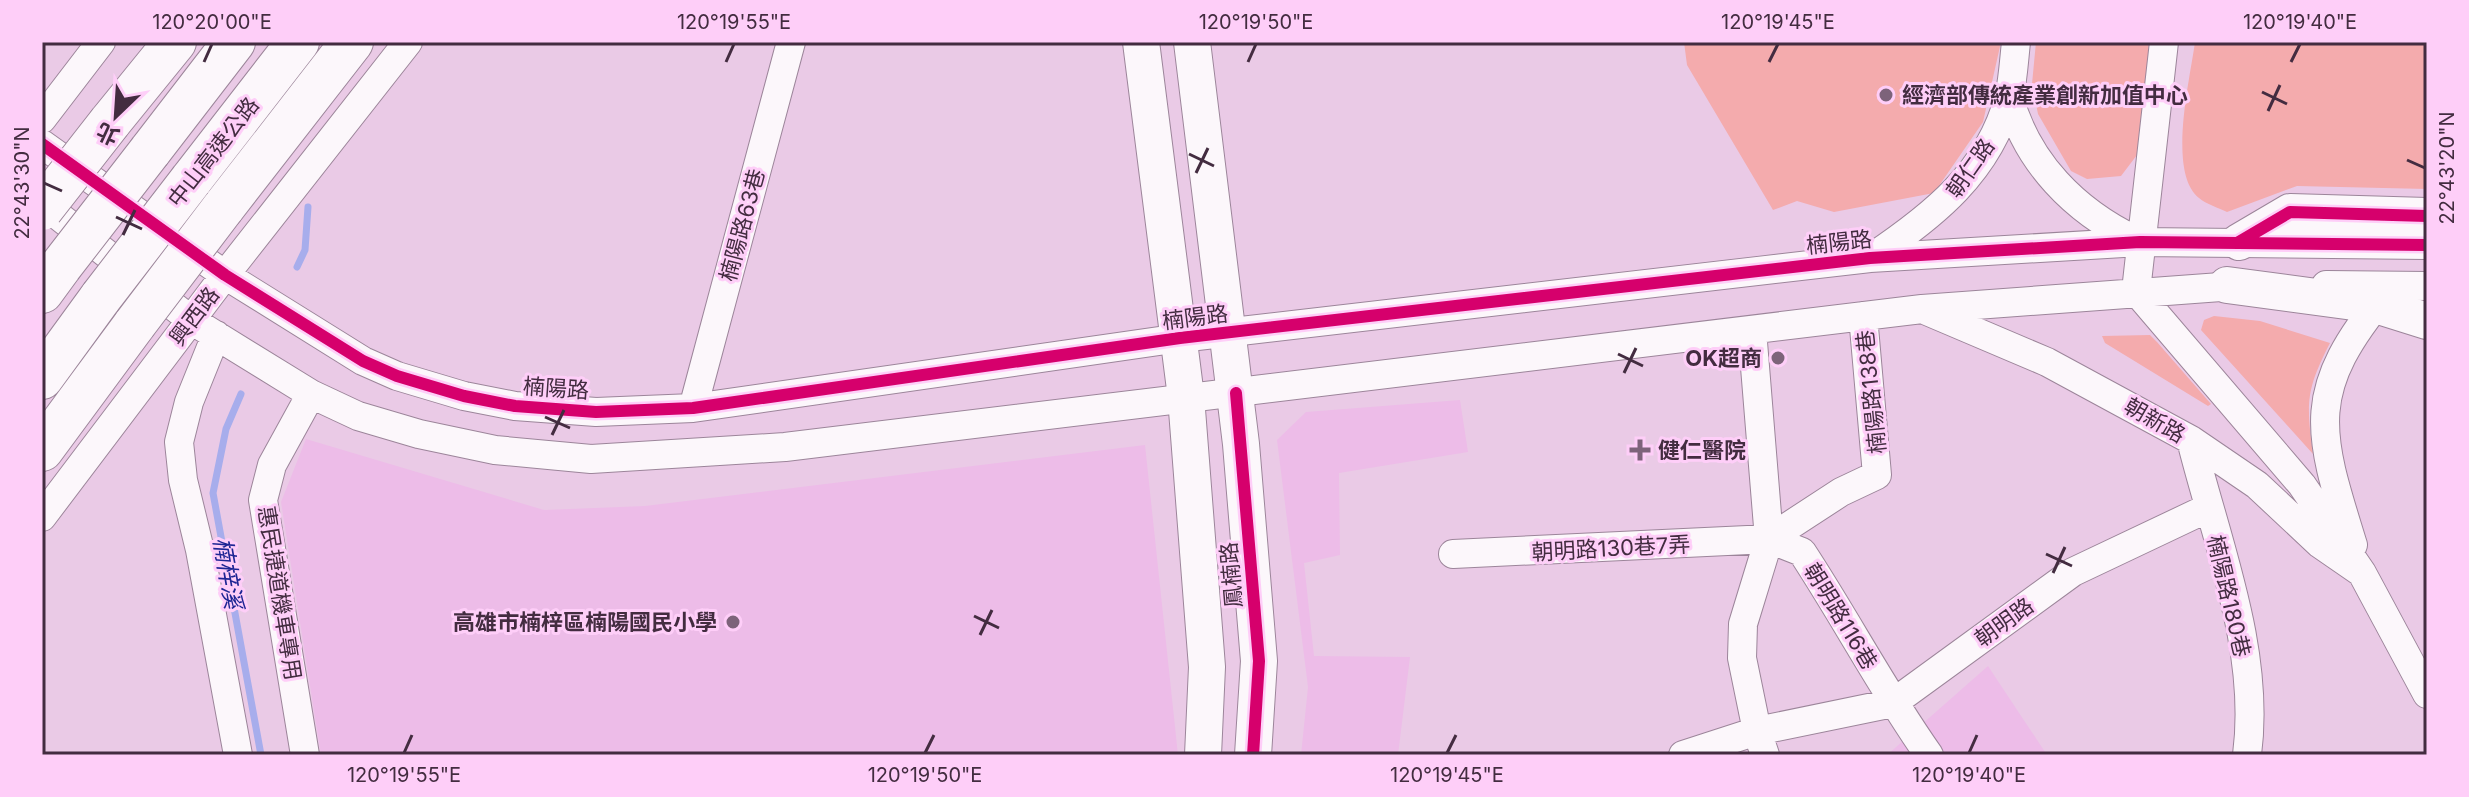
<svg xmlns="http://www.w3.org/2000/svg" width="2469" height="797" font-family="Inter,'Noto Sans TC',sans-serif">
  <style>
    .built { fill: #edbce8 }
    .grass { fill: #f4abad }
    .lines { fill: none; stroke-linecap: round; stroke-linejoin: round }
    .stream { stroke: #a7adec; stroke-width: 7 }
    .minor-casing { stroke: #9c859a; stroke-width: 30 }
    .major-casing { stroke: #9c859a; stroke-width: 38 }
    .highway-casing { stroke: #9c859a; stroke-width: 44 }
    .minor { stroke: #fcf7fb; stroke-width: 28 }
    .major { stroke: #fcf7fb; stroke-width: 36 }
    .highway { stroke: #fcf7fb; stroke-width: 42 }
    .highway-bridge-casing { stroke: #9c859a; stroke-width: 44; stroke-linecap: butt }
    .highway-bridge { stroke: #fcf7fb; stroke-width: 42 }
    .cycleway-casing { stroke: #fecef8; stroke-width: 17 }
    .cycleway { stroke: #d6006c; stroke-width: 12 }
    .ticks { fill: none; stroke: #432c40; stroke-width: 3 }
    .poi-dot { fill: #7d637a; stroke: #fecef8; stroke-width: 3 }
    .labels { text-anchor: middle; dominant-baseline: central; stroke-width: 6; stroke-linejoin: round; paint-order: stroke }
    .poi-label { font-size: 22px; font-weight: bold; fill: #432c40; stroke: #fecef8; text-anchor: start }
    .street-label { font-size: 22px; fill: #432c40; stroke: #fecef8 }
    .water-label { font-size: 24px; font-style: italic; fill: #1e2694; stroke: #fecef8 }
    .neatline { fill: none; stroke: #432c40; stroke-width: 3 }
    .ticks-label { font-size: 20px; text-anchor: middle; fill: #432c40 }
  </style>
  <rect width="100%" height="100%" fill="#eacae6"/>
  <path class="built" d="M1460,400L1468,452L1339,473L1340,555L1304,563L1314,656L1410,657L1398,755H1301L1308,687L1277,440L1306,412Z
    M306,439L544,510L645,506L1145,445L1178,755H321L281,502Z
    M1988,666L2047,755H1887Z"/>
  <path class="grass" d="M1684,42H2001L1983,122L1934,193L1834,212L1797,201L1773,210L1687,65Z
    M2036,42H2149L2143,127L2137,155L2121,176L2087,179L2071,171L2038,114L2032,84Z
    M2195,42H2427V189L2297,186L2227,212C2219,208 2206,204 2199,198C2167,172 2190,80 2195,42Z
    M2214,316L2260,321L2330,343C2306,390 2306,402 2313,454L2201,330L2204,320Z
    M2150,335L2157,342L2211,404L2208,406L2105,343L2102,336Z"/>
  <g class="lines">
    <path class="stream" d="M297,267L305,250L308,207
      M241,394L226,429L213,493L261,755"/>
    <g class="minor-casing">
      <path id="minor" d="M2009,97C2027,163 2075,211 2135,240
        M42,119L101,42
        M42,144L225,275L363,361L397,376L464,396L515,406L596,412L693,408L1180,338L1870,258L2140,242L2427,245
        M42,203L191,320L311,394L358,416L419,434L495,450L591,459L785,447L1922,309L2248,285
        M1872,257C1933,216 1989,172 2009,97C2013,80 2014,60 2016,42
        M2326,285L2427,286
        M2136,291L2302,485L2362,573L2427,694
        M2136,291L2164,42
        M1927,311L2047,362L2191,440L2257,485L2320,544L2362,573
        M1752,330L1769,539L1743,624L1742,658L1757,731L1765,755
        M216,335L189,402L179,442L183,480L200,550L238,755
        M693,408L791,42
        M2191,440C2216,541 2261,650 2247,755
        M42,517L225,275L408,42
        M1769,539L1841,492L1877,475L1863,316
        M2353,545C2317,430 2304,391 2387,292
        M1453,554L1769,539L1802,552C1846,619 1883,690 1929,755
        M305,755L263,500L272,465L311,394
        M1683,755L1757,731L1893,703L2073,572L2208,508"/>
    </g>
    <g class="major-casing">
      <path id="major" d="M1141,42L1186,397L1207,667L1203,755
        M1192,42L1241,444L1259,661L1253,755
        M2239,242L2290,212L2427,216
        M2227,285L2376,305L2427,321"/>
    </g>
    <g class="highway-casing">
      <path id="highway" d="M110,122L175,42
        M150,151L234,42
        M191,180L298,42
        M223,208L352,42
        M42,292L61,266
        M42,378L101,297
        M42,450L135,324"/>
    </g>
    <use href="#minor" class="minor"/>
    <use href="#major" class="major"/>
    <use href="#highway" class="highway"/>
    <g class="highway-bridge-casing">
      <path id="highway-bridge" d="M42,209L110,122
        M61,266L150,151
        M101,297L191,180
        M135,324L223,208"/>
    </g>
    <use href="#highway-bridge" class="highway-bridge"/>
    <g class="cycleway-casing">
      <path id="cycleway" d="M42,144L225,275L363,361L397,376L464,396L515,406L596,412L693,408L1180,338L1870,258L2140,242L2427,245
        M2239,242L2290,212L2427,216
        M1236,393L1259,661L1253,755"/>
    </g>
    <use href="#cycleway" class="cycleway"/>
  </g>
  <path class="ticks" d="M204,62L212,44M726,62L734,44M1248,62L1256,44M1769,62L1778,44M2291,62L2300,44M2262,92L2287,104M2268,111L2280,85M1189,154L1214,166M2407,160L2425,168M1196,173L1208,148M44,183L62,191M116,217L142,229M123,235L135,210M1618,354L1643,366M1624,373L1636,348M545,417L570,428M552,435L564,410M2046,554L2072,566M2053,573L2065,547M974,616L999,628M980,635L992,610M404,753L412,735M925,753L934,735M1447,753L1456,735M1969,753L1977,735"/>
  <g class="poi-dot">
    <circle cx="1886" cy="95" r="8"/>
    <circle cx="1778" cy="358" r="8"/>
    <path d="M1636 438h8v8h8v8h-8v8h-8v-8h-8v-8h8z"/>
    <circle cx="733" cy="622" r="8"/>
  </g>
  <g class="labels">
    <g class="poi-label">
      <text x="1902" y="95">經濟部傳統產業創新加值中心</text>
      <text x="1762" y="358" text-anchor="end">OK超商</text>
      <text x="1658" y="450">健仁醫院</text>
      <text x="717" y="622" text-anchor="end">高雄市楠梓區楠陽國民小學</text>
    </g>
    <g class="street-label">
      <text transform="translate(213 152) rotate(-52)">中山高速公路</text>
      <text transform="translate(1970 168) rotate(-55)">朝仁路</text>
      <text transform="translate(742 225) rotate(-75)">楠陽路63巷</text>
      <text transform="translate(1839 242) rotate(-6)">楠陽路</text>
      <text transform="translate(194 316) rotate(-53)">興西路</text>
      <text transform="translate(1195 317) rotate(-7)">楠陽路</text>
      <text transform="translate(556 388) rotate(4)">楠陽路</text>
      <text transform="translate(1871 392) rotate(-96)">楠陽路138巷</text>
      <text transform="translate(2155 420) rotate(30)">朝新路</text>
      <text transform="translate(1611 548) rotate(-3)">朝明路130巷7弄</text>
      <text transform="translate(1231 575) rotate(-95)">鳳楠路</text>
      <text transform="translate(280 593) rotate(81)">惠民捷道機車專用</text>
      <text transform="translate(2229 596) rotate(77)">楠陽路180巷</text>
      <text transform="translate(1841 616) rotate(59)">朝明路116巷</text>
      <text transform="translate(2004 622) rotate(-36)">朝明路</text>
    </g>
    <g class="water-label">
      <text transform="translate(228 573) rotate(80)">楠梓溪</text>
    </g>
  </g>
  <rect width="2469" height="797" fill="none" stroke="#fecef8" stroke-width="88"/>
  <g transform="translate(116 116) rotate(205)" stroke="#fecef8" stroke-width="6" paint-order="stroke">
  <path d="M0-6L14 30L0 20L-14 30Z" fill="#432c40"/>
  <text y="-12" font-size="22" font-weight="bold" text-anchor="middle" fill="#432c40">北</text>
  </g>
  <rect x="44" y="44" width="2381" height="709" class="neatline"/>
  <g class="ticks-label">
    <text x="212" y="29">120°20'00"E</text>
    <text x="734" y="29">120°19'55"E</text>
    <text x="1256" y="29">120°19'50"E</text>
    <text x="1778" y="29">120°19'45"E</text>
    <text x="2300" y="29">120°19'40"E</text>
    <text transform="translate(2447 168) rotate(-90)" y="7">22°43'20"N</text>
    <text transform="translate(22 183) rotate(-90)" y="7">22°43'30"N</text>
    <text x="404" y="782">120°19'55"E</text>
    <text x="925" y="782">120°19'50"E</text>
    <text x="1447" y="782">120°19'45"E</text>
    <text x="1969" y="782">120°19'40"E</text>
  </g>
</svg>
